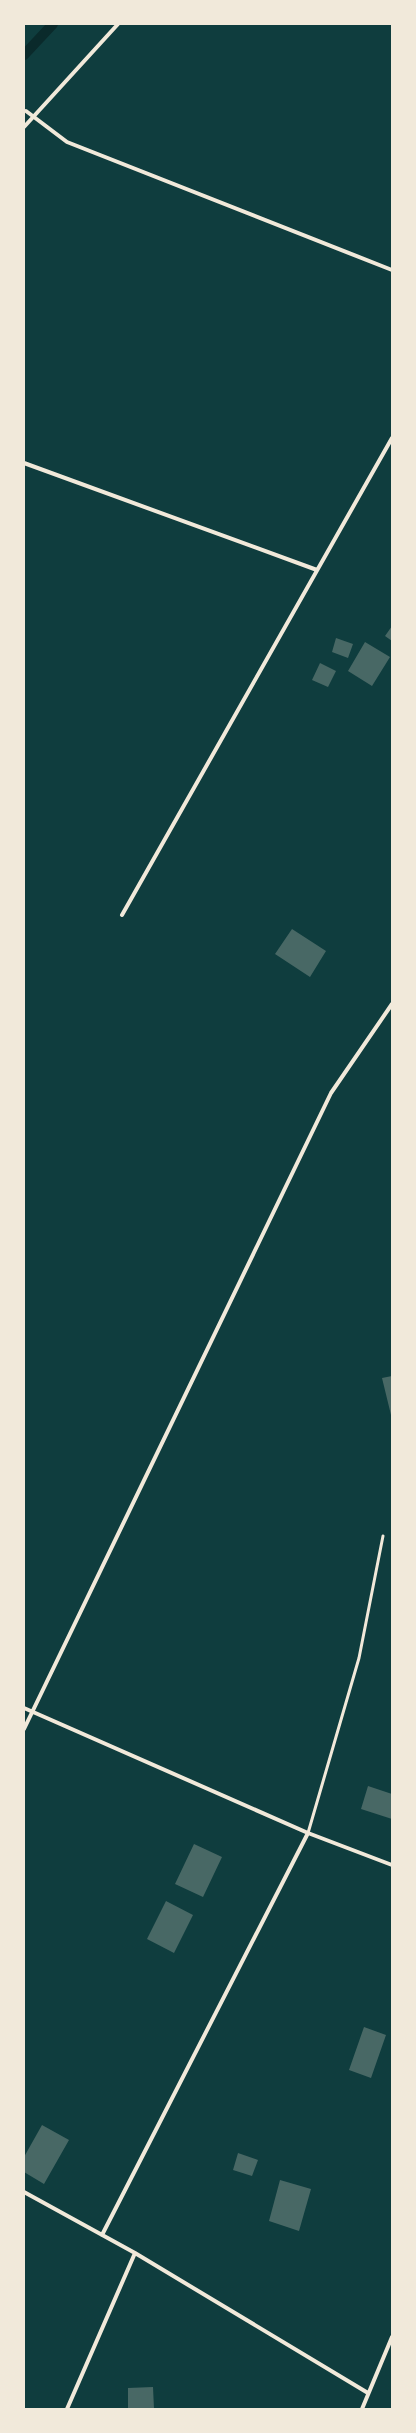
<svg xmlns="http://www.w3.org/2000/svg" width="416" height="2433" font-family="Cabin,sans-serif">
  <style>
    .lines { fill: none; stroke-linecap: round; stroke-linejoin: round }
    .stream { stroke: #0a2a2b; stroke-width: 10 }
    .building { fill: #486865 }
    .service { stroke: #f1e9da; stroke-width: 3 }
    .minor { stroke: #f1e9da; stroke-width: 4 }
  </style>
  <rect width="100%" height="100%" fill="#0f3d3e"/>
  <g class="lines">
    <path class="stream" d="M24,55L53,24"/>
  </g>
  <path class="building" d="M392,626V641L385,636Z
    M336,638L353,644L348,658L332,652Z
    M365,642L390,657L372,686L348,671Z
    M320,663L336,671L328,687L312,680Z
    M292,929L326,951L310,977L275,954Z
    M392,1376V1415H391L382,1378Z
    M368,1786L392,1794V1819L361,1809Z
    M194,1844L222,1857L203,1897L175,1884Z
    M166,1901L193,1915L174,1953L147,1939Z
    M364,2027L386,2035L371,2078L349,2070Z
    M42,2125L69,2140L44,2184L24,2172V2157Z
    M238,2153L258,2160L252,2176L233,2170Z
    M280,2180L311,2189L299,2231L269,2221Z
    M153,2387L154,2409H128V2388Z"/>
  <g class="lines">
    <path class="service" d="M308,1833L359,1658L383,1536"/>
    <path class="minor" d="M26,111L67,142L392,270
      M24,127L118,24
      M24,463L317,570
      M122,915L392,438
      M24,1708L308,1833L392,1865
      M24,1729L331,1093L392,1004
      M24,2192L135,2253L368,2393
      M102,2235L308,1833
      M67,2409L135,2253
      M362,2409L392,2337"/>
  </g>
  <rect width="416" height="2433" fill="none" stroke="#f1e9da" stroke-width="50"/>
</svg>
